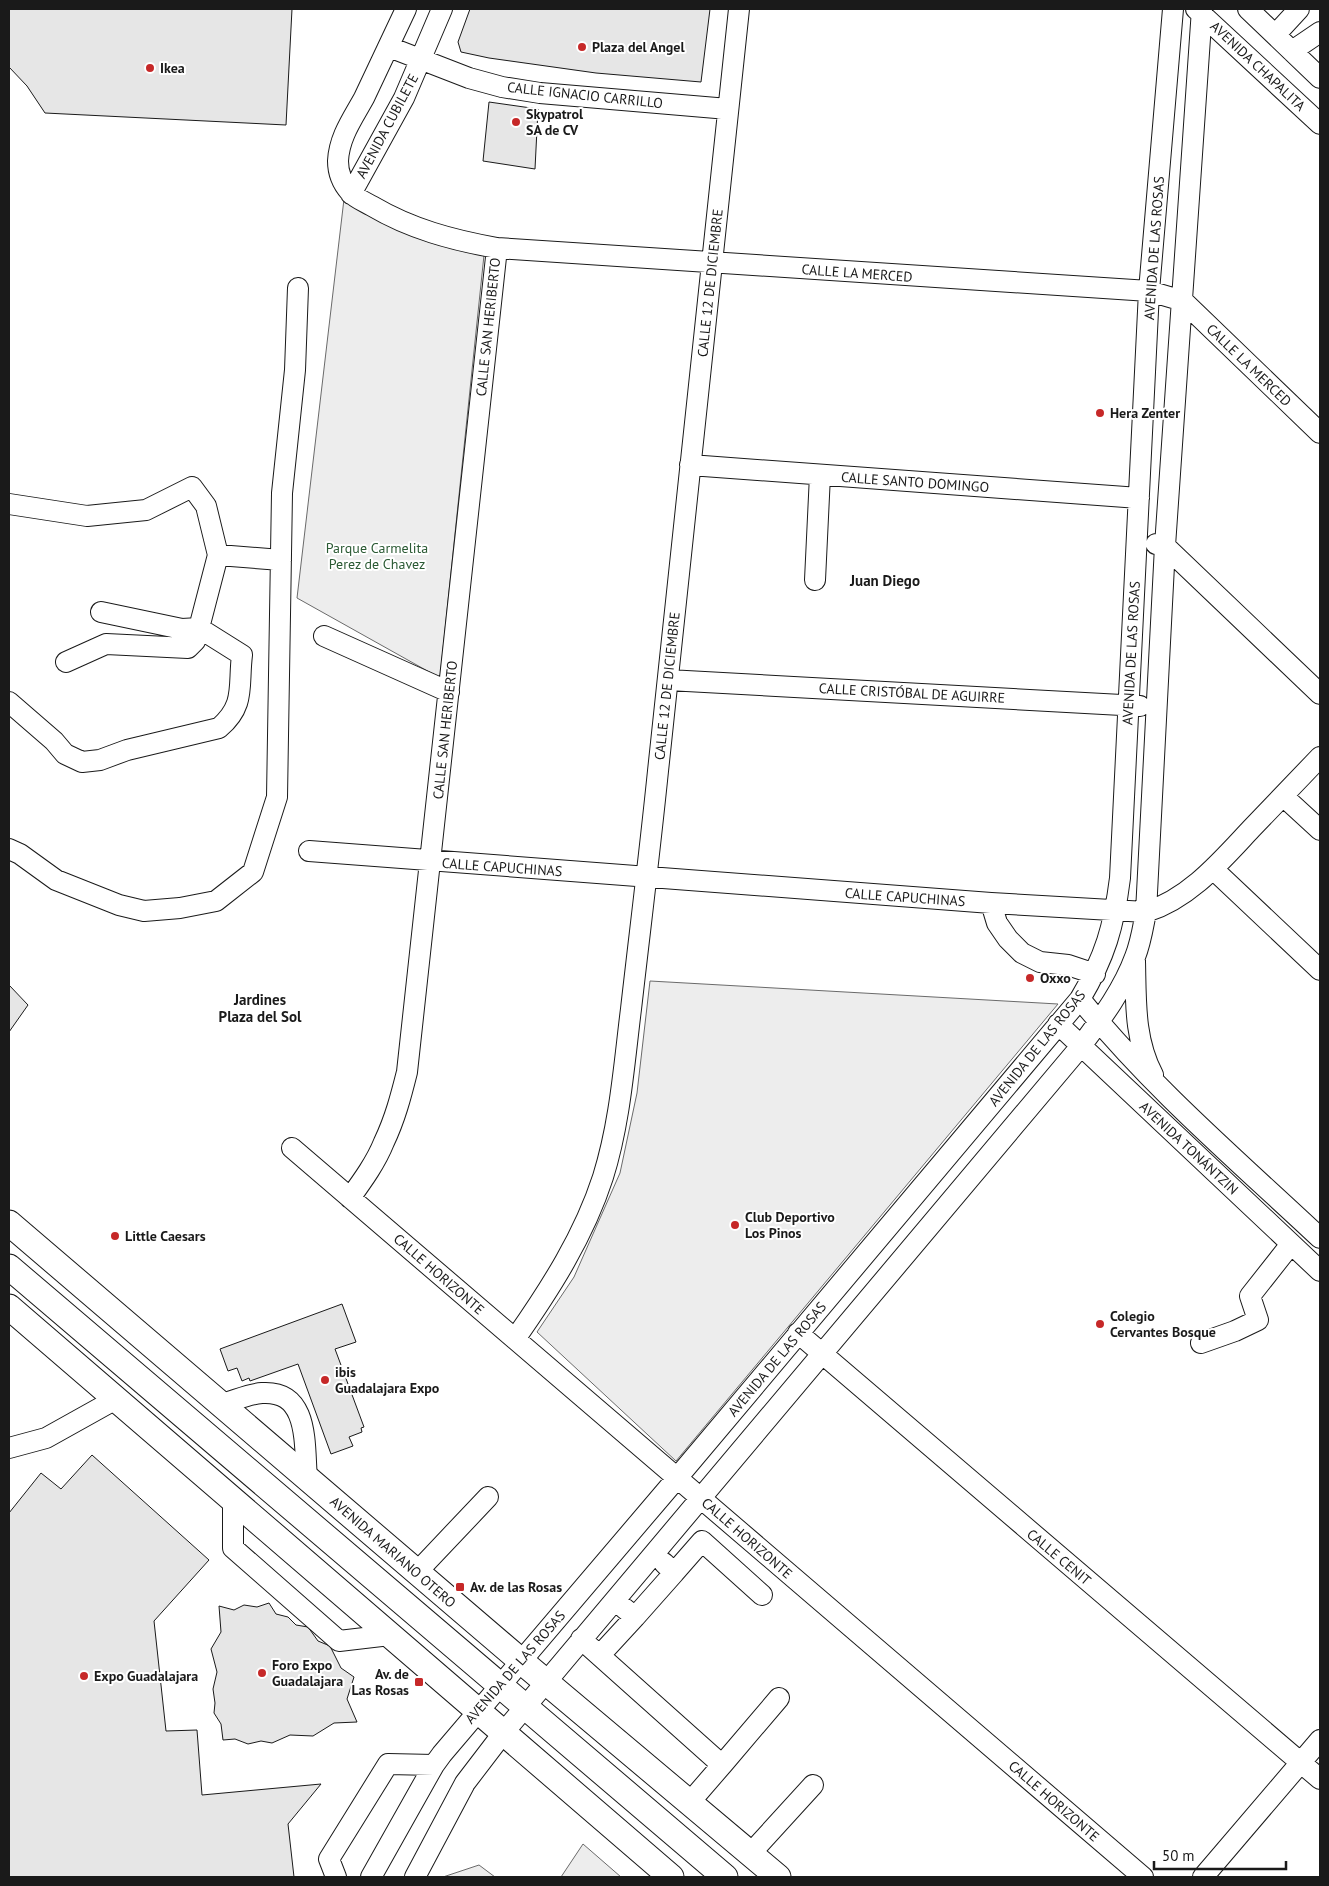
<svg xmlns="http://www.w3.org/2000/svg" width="1329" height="1886" font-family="'PT Sans',sans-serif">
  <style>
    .built { fill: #ededed; stroke: #6a6a6a }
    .building { fill: #e6e6e6; stroke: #1a1a1a }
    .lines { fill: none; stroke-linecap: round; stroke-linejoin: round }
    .minor-casing { stroke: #1a1a1a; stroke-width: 22 }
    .major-casing { stroke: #1a1a1a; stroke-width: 27 }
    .minor { stroke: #fff; stroke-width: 20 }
    .major { stroke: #fff; stroke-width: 25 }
    .poi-dot { fill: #c62828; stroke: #fff; stroke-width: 2 }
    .labels { text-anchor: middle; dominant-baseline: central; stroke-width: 4; stroke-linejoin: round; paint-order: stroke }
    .poi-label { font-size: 14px; font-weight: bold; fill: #1a1a1a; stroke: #fff; text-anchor: start }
    .street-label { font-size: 14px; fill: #1a1a1a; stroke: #fff }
    .park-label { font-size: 14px; fill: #2b5a34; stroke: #fff }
    .neighbourhood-label { font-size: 15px; font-weight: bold; fill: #1a1a1a; stroke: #fff }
  </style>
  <rect width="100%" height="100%" fill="#fff"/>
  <path class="built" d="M344,199L484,255L440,678L297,598Z
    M650,981L1058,1004L676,1461L537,1332L574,1277L620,1173L637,1093Z
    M583,1844L621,1877H561Z
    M479,1865L495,1877H443Z"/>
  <path class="building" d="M9,9H292L286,125L45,113L27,86L9,67Z
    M470,9H710L701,82L596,73L489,58L461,52L458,42Z
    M489,102L538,109L535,169L483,161Z
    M9,985L28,1005L9,1032Z
    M342,1304L356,1342L335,1349L364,1427L361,1428L362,1432L349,1437L353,1446L331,1454L298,1364L250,1381L249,1378L242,1381L237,1368L228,1371L220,1349Z
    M92,1455L209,1560L154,1621L166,1731L197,1730L202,1795L321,1784L288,1824L294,1877H9V1513L41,1473L61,1489Z
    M269,1603L276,1614L288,1617L296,1625L308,1627L318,1641L330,1646L341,1668L354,1677L347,1699L357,1722L334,1723L313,1736L290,1735L272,1743L261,1741L248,1744L235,1739L223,1740L221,1724L214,1713L215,1703L213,1689L217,1672L211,1649L221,1632L219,1606L234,1610L244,1605L257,1607Z"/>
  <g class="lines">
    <g class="minor-casing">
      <path id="minor" d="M406,9C392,39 378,68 364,98C353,118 339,137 338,161C338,172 342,183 350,192C355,198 365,202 372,206C411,229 452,240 497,248L1149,291L1183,301L1320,433
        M1196,9L1320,124
        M1248,9L1320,78
        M1275,35L1299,9
        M389,47L469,78L502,87L540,93L728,109
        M1292,51L1320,32
        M351,194L404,98L442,9
        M690,465L1139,498
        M9,504L87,516L146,510L192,487L206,506L218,555L281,560
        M1156,544L1165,546L1320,694
        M815,580L820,475
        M101,612L182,629L199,628L218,555
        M324,636L449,692
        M668,680L1140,706
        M9,702L54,741L65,754L82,762L100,760L127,750L219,728C246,705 238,686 242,655L199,628L195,641L188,648L106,644L66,662
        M1283,796L1320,830
        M9,849L20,854L56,880L119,905L144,911L180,908L216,901L253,872L277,797L282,493L295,370L298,288
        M309,851L991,903L1146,912C1189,899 1221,861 1251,829C1274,805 1297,781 1320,757
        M1213,869L1320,970
        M991,903L997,923L1008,939L1022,953L1040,962L1068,965L1095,974
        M1135,961C1136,1000 1134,1039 1153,1075
        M1080,999C1151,1087 1238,1161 1320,1238
        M1058,1024L1320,1271
        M292,1148L1143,1877
        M350,1198C363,1180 376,1162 384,1142C395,1119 401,1096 407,1072L497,248
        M798,1333L1320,1779
        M515,1339C550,1289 584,1236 603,1177C620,1123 624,1065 631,1009C640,930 650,850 658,771C685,517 712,263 739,9
        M1201,1343L1235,1331L1258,1320L1250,1296L1291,1244
        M221,1404C234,1401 248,1394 262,1393C310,1390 304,1445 307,1479
        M9,1448L46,1438L116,1399
        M233,1500V1548L339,1641L390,1635
        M417,1572L488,1497
        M674,1573L702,1541L762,1595
        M635,1617L674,1573L664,1563
        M581,1639L722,1765L690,1802
        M600,1655L635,1617L624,1608
        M722,1765L779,1698
        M751,1853L813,1785
        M336,1877L329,1859L388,1764L434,1765
        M371,1877L434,1765L442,1754L677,1478L1080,999C1105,957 1114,926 1120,878L1149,291L1173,9
        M415,1877L465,1783L504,1732L1081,1046C1101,1019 1123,990 1135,957C1141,942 1143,927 1146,912L1165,546L1202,9
        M1203,1877L1320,1740"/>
    </g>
    <g class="major-casing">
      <path id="major" d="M9,1223L521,1661L778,1877
        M9,1267L725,1877
        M9,1307L671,1877"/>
    </g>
    <use href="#minor" class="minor"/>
    <use href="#major" class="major"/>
  </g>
  <g class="poi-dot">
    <circle cx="582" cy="47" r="5"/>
    <circle cx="150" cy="68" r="5"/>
    <circle cx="516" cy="122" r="5"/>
    <circle cx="1100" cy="413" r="5"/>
    <circle cx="1030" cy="978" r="5"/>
    <circle cx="735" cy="1225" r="5"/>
    <circle cx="115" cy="1236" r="5"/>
    <circle cx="1100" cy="1324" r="5"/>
    <circle cx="325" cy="1380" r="5"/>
    <rect x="455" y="1582" width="10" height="10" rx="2.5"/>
    <circle cx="262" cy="1673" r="5"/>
    <circle cx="84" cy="1676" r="5"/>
    <rect x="414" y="1677" width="10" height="10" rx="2.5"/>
  </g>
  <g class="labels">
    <g class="poi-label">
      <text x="592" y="47">Plaza del Angel</text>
      <text x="160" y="68">Ikea</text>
      <text x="526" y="114">Skypatrol<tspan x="526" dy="16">SA de CV</tspan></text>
      <text x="1110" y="413">Hera Zenter</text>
      <text x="1040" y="978">Oxxo</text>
      <text x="745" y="1217">Club Deportivo<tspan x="745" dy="16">Los Pinos</tspan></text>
      <text x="125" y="1236">Little Caesars</text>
      <text x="1110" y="1316">Colegio<tspan x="1110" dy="16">Cervantes Bosque</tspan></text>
      <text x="335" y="1372">ibis<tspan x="335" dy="16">Guadalajara Expo</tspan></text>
      <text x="470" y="1587">Av. de las Rosas</text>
      <text x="272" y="1665">Foro Expo<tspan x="272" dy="16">Guadalajara</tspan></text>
      <text x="409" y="1674" text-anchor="end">Av. de<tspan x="409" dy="16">Las Rosas</tspan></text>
      <text x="94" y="1676">Expo Guadalajara</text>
    </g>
    <g class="street-label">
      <text transform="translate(1258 66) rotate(43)">AVENIDA CHAPALITA</text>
      <text transform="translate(585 95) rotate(6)">CALLE IGNACIO CARRILLO</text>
      <text transform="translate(387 126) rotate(-62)">AVENIDA CUBILETE</text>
      <text transform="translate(1154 248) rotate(-86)">AVENIDA DE LAS ROSAS</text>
      <text transform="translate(857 273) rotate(4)">CALLE LA MERCED</text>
      <text transform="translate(710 283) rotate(-84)">CALLE 12 DE DICIEMBRE</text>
      <text transform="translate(488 327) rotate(-84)">CALLE SAN HERIBERTO</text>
      <text transform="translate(1249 365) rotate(44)">CALLE LA MERCED</text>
      <text transform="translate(915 482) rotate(4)">CALLE SANTO DOMINGO</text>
      <text transform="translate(1131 653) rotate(-87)">AVENIDA DE LAS ROSAS</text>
      <text transform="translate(667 686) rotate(-84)">CALLE 12 DE DICIEMBRE</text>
      <text transform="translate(912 693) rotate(3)">CALLE CRISTÓBAL DE AGUIRRE</text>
      <text transform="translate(445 730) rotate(-84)">CALLE SAN HERIBERTO</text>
      <text transform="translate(502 867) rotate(4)">CALLE CAPUCHINAS</text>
      <text transform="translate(905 897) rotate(4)">CALLE CAPUCHINAS</text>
      <text transform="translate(1037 1048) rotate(-51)">AVENIDA DE LAS ROSAS</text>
      <text transform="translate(1189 1148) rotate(43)">AVENIDA TONÁNTZIN</text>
      <text transform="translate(439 1274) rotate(41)">CALLE HORIZONTE</text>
      <text transform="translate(777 1359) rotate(-50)">AVENIDA DE LAS ROSAS</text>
      <text transform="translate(747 1538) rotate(41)">CALLE HORIZONTE</text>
      <text transform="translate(393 1552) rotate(41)">AVENIDA MARIANO OTERO</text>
      <text transform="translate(1059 1557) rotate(40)">CALLE CENIT</text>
      <text transform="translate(515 1667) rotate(-49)">AVENIDA DE LAS ROSAS</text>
      <text transform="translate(1054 1801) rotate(41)">CALLE HORIZONTE</text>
    </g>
    <g class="park-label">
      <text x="377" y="548">Parque Carmelita<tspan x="377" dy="16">Perez de Chavez</tspan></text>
    </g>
    <g class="neighbourhood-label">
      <text x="885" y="580">Juan Diego</text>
      <text x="260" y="999">Jardines<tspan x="260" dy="17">Plaza del Sol</tspan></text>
    </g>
  </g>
  <rect width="1329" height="1886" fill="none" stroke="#1a1a1a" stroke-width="20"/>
  <path d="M1154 1861v8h132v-8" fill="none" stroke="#1a1a1a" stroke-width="2.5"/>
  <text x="1162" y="1861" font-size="15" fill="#1a1a1a" stroke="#ffffff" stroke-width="4" paint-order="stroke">50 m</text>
</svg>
